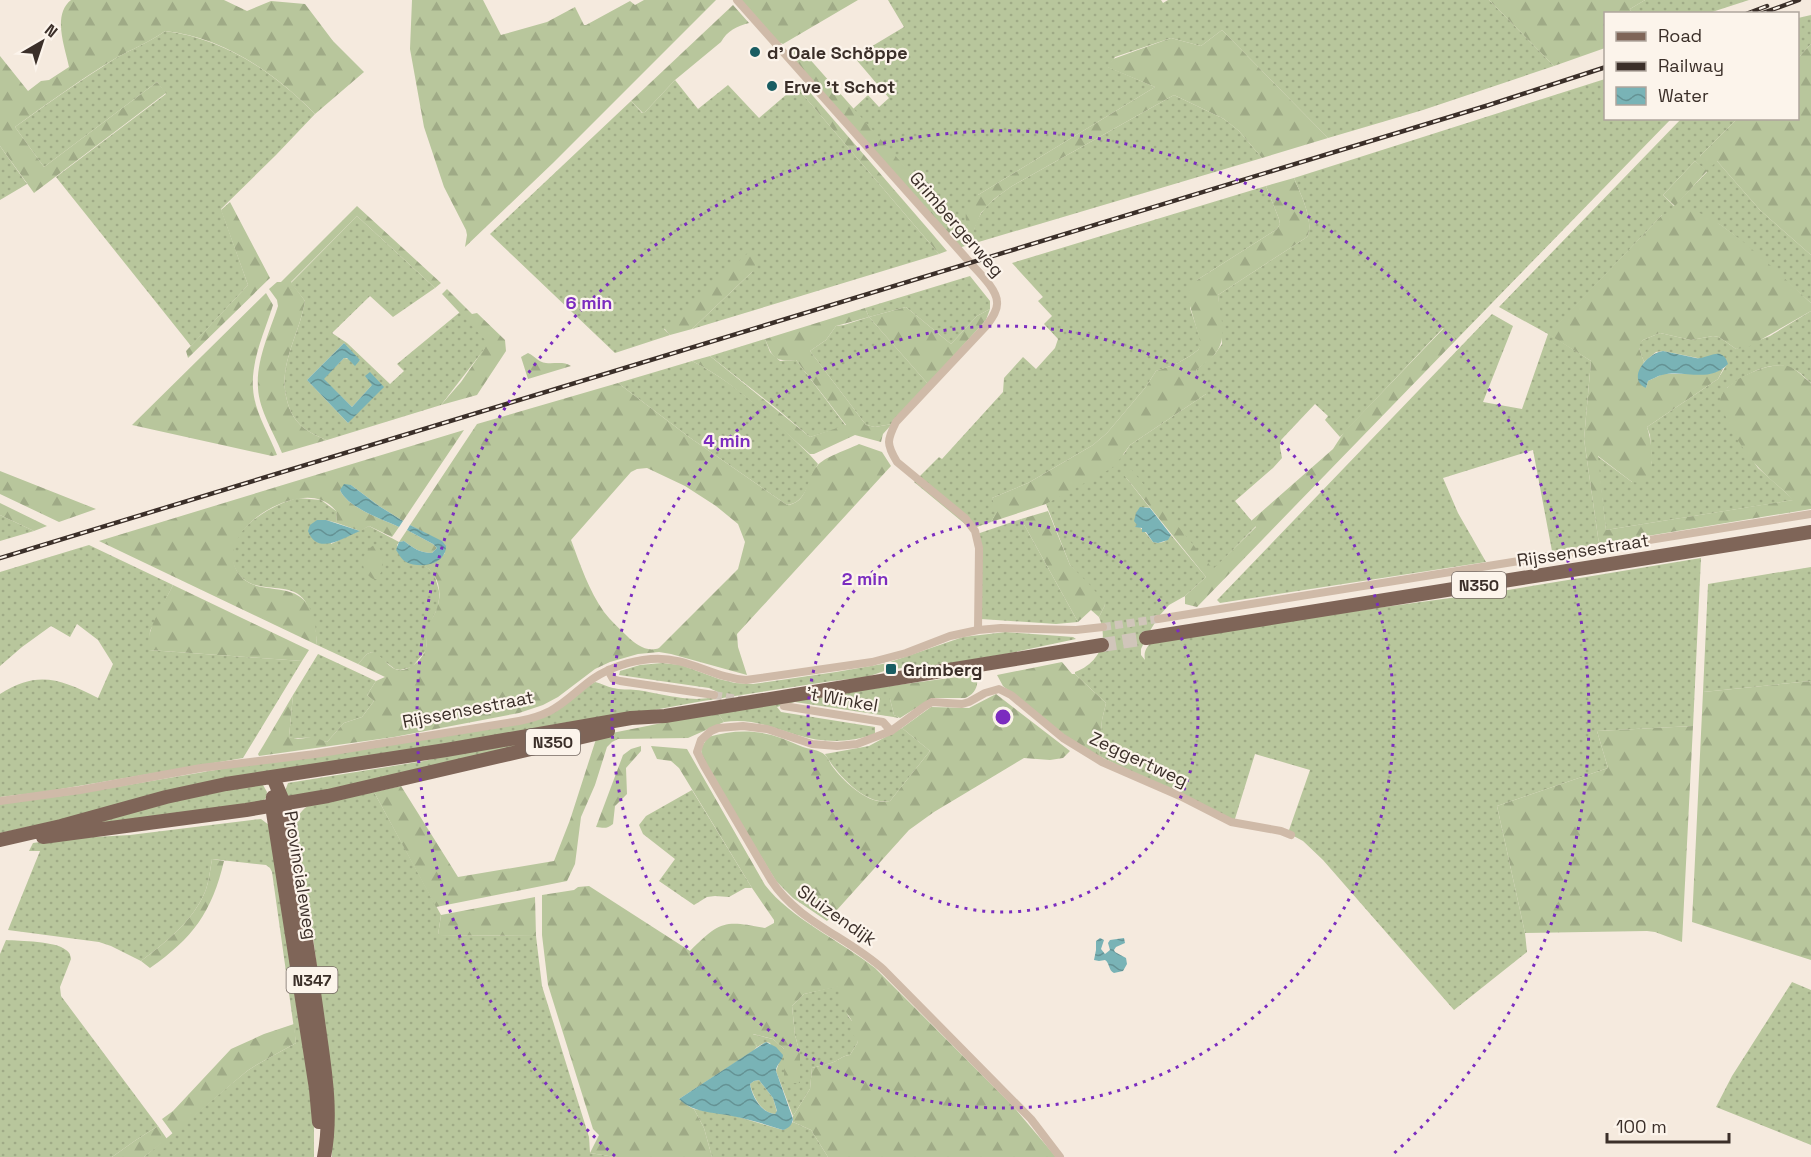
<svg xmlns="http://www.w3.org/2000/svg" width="1811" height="1157" font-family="'Space Grotesk',sans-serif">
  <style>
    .grass { fill: url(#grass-dots); fill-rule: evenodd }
    .forest { fill: url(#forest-firs); fill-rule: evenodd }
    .water { fill: url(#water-waves); fill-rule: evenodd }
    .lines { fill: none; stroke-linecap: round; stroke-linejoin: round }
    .street-tunnel { stroke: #d0c5ba; stroke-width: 8; stroke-dasharray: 8 4; stroke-linecap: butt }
    .primary-tunnel { stroke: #d0c5ba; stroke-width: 14; stroke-dasharray: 14 7; stroke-linecap: butt }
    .street { stroke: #cfbaa8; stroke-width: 8 }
    .primary { stroke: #7f6558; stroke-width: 14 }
    .rail-casing { stroke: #3b2f29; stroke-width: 4.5 }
    .rail { stroke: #fcf4eb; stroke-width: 2; stroke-dasharray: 7; stroke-linecap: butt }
    .ring { fill: none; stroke: #7b2cbf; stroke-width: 3; stroke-dasharray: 3 6 }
    .poi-dot { fill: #195d62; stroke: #fcf4eb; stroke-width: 2 }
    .labels { text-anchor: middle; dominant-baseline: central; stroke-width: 4.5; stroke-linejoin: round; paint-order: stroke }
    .shield { fill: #fcf4eb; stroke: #756a63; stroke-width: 1.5 }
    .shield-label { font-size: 16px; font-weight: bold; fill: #3b2f29 }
    .poi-label { font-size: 18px; font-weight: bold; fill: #3b2f29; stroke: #fcf4eb; text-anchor: start }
    .street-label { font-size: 18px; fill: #3b2f29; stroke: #fcf4eb }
    .centre { fill: #7b2cbf; stroke: #fcf4eb; stroke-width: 3 }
    .ring-label { font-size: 18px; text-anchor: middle; font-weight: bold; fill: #7b2cbf; stroke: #fcf4eb; stroke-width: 4.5; stroke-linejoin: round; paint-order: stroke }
  </style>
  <defs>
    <pattern id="grass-dots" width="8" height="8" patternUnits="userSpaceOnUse" patternTransform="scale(1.5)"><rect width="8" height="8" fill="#b8c69c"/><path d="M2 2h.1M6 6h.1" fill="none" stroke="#9faa86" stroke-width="1.8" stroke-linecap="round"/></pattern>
    <pattern id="forest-firs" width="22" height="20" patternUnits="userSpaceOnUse" patternTransform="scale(1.5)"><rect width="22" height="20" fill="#b8c69c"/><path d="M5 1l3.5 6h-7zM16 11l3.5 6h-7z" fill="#9faa86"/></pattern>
    <pattern id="water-waves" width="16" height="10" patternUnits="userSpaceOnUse" patternTransform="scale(1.5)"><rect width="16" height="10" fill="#79b3b6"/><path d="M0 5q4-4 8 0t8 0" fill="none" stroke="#649294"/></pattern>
  </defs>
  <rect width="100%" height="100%" fill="#f5eade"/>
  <path class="grass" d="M888,0H1161L1163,3L1168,0H1489L1554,66L1423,110L1328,138L1222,30L1201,46L1171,38L1115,57L1108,67L1155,87L978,195L974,230C979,209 995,198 1012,186L1174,95L1224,119L1239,131L1262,158L955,249L953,227L956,220L938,205L853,109L868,95L879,107L889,98L854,57L904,27Z
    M1645,0H1749L1709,13H1632L1630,9Z
    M1811,15V44L1798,58V18Z
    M165,31C223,38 274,72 315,114L276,155L221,209L248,285L191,346L56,177L166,94L157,82L44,167L15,127C48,103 81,80 116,58C132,49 150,42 165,31Z
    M1605,79L1606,118L1671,119L1456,340L1443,328L1340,437L1325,420L1328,416L1315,404L1281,440L1280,447L1282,458L1273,468L1235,501L1256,526L1213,570L1124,475L1150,508L1145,507L1136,513L1137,525L1145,532L1153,542C1161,544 1167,542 1171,535L1206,577L1185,596L1169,605L1159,616L1148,634L1141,649V655L1145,660C1143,650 1148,646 1155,638L1502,591L1701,558L1693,726L1597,731L1608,768L1497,806L1525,933L1527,952L1454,1010L1323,860L1303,841L1288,833L1310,770L1255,754L1234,822L1099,756L1102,720L1106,703L1075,674V672C1099,663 1109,641 1099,617L1105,605L1070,565L1046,504L1124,454L1130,445L1206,394L1196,370L1215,354L1222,344L1218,295L1307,237C1315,222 1300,193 1294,178Z
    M675,80L698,109L728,85L759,118L801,82L798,88L799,90L939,254L692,329L753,271L664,329L670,335L615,353L490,234L631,101L642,113L645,112Z
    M1681,119H1737L1700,156L1717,161L1760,210L1811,255V303L1734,235L1719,224L1662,215L1549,334L1591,361L1584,439L1599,544L1552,551L1533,450L1443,478L1458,513L1486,562L1220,603L1217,600L1221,596L1492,314L1513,326L1483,402L1522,409L1548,334L1499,307ZM1695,161L1707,172L1674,206L1663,195Z
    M0,146L27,184L0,200Z
    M1266,186L1279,219L1280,224L1277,229L1197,280L1190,308L1202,344L1198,350L1190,356L1176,364L1156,371L1145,388L1107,433L1093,445L1028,483L992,498L998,510L991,522L971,529L914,482L939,457L942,459L1003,392L1004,378L1023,357L1036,369L1055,348L1058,339L1044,324L1052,316L1038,301L1043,297L1012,263Z
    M357,216L435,288L393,317L370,296L332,333L347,343L390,384L404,371L397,364L460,312L489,343L441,405L327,440C308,433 294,424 288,404C276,367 299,337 305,301L291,283ZM344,343L360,361L344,358L323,379L352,407L372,385L348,423L307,380Z
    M970,276L990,301V309L977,316L951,344L906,307L869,317L928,384L892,424L875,427L866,425L810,351L826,340L836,326L844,325L869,317L865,308Z
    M1811,311V383C1806,379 1802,374 1797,371C1775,356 1744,375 1727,388L1737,437L1758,468L1794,500L1606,530L1597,456L1632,482L1652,463L1650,435L1647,427L1718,379L1727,364L1663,351L1656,352L1644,362L1639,348V344L1643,340L1660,333L1691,340L1713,336L1719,337L1736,349L1770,336Z
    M765,339L770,352L780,361L796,360L846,426L810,437L776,408L710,356Z
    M692,361C728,379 756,404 785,431C796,442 808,452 818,464C809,478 807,503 787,505L689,437L618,383Z
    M298,498L321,500L336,511L337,523L326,520L331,544L369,526L399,542L397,545L405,561L425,566L434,573L439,591V599L438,607L427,630L426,650L423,654L412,667L400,670L395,669L372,652L367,654L358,664L317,645C316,630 313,613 305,601C290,579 255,597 238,573C214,537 269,505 298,498Z
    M0,515L34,531L0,541Z
    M1021,519L1078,622L1056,624L981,619L974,535Z
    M89,545L173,585L150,631L149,650L302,661L243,758L43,792L0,797V694C37,670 61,679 98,698L113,664L98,640L77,624L70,637L51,626L22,647L0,666V572Z
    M1811,567V681L1703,692L1708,584Z
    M1006,632L1073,637L1076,639L1006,654L945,664L892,669L890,662L963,637Z
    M318,654L376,681L367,695L374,701L362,717L344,723L327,742C322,741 317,739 311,738C303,737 297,740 289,737L293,695Z
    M662,663L681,665L719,679L735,683L753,684L836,672L888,663L890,669L867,677L832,681L703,701L93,813L0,833V804L69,795L239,766L525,723L595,682C601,683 607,687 613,688C620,690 629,689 636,690C657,692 702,707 720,693L709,688L619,675L620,671L640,665Z
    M890,686V699L894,715L900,718L795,702L777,707L781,712L875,727V734C849,743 823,743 797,735C770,727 752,718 724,722L717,712Z
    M646,719L398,777L289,798L285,791L288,783L424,761L441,757Z
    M902,728L930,751L890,801C865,806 837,774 825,754L869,746Z
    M259,784L263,785L267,792L266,798L262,802L58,829L201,793Z
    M692,790L752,888H745L729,897L715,896L707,897L694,905L659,881L675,859L643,834L639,825L646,816Z
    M374,792L441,915L438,935L536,936L542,986L589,1137L590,1153L615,1157H332C331,1078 321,999 311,921C307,890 296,858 296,826C296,816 302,810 310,804Z
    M261,819L269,825L314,1111V1157H144L247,1071L258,1064L296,1043L272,872L270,868L266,865L212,859C210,870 209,882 205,892C193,921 165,943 141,961L111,946L99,942L8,930L40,851H29L33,843L60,839L130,835Z
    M6,940C20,941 56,941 66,950C70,953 70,954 71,959L60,987L61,996L158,1126L136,1140L112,1157H0V954Z
    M1792,982L1811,990V1145L1716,1107L1732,1076Z
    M842,985L848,1016L852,1021V1026L858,1042L850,1055C840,1056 839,1061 831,1063C825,1065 818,1066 812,1068L810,1089L793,1116L776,1071L779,1063L770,1043L766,1042L757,1047L752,1034L773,1039L784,1049V1082L800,1054L795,1035L792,1006L804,994Z
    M759,1080L773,1098L777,1112L775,1114C761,1113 753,1096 750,1084L754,1081Z
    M694,1109L735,1116L783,1130L793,1122L811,1130L828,1157H712L704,1128Z"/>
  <path class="forest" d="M71,0H224L247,11L271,1L305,4L333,41L364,72L315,114C275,73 223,37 165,31C150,42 132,49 116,58C81,79 48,103 15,127L44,167L157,82L166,93L34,193L0,146V56L28,91L41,81L49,80L69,67C65,47 52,15 71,0Z
    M412,0H483L501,35L547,22L575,7L584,25H586L630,1L635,5L644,0H716L553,163L465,247L467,235L466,230L444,187L424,127L410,49Z
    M741,0H858L783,44L778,42Z
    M1489,0H1645L1630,9L1632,13L1606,14L1605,48L1554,66Z
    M733,5L749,23C737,26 727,31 721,42L675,80L645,112L643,113L631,101Z
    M1222,30L1328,138L1262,158L1239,131L1224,119L1174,95L1012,186L994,199L981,213L973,232C960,219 966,206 978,195L1155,87L1107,67L1113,59L1171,38L1201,46Z
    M1811,44V255L1760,210L1717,161L1712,166L1700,156L1737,119L1798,118V58Z
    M799,47L938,204C946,205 951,209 956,216L953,227L955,241L788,53Z
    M801,82L929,230L947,251L939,254L799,90L798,88Z
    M1695,161L1707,171L1675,206L1663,195Z
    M1294,178C1300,193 1315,222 1307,237L1218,295C1220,314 1229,339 1214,355C1209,361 1202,365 1196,370L1206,387V394L1130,445L1114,467L1046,504L991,522L997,511L995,508L992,498L1028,483L1093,445L1107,433L1145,388L1156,371L1176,364L1190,356L1198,350L1201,344L1188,299L1189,291L1197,280L1277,229L1280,224L1279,219L1266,186Z
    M230,202L270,278L188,358L186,351L248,285L221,210Z
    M357,206L441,283L435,288L357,216L291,282L305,301C299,337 276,367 288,404C294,424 308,433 327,440L282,453C274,433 259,410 258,388C256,360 270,331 278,306L277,300L269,289L277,282H281Z
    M1687,209C1722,215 1783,278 1811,303V311L1748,347L1736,349L1719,337L1713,336L1691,340L1660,333L1643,340L1640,344L1639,348L1644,362L1638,376L1646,388L1648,381L1663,374H1709L1723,369L1718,379L1647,427C1652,442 1660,487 1632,482L1598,456L1606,530L1793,500C1783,489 1770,480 1759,468C1742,451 1730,427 1720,404C1718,382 1769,361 1788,366C1797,369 1804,378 1811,383V509L1599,544L1584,439L1591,361L1548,334L1662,215L1677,210Z
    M748,253L755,255L757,260L753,271L692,329L670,335L664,328Z
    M447,289L472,314L477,313L505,340L506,351L477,395L441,405L461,382L488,343L442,294Z
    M266,293L273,305C265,331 251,360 253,388C254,411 269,434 277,455L272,456L132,425Z
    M906,307L951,344L977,316L990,309L986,320L928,384L869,317L836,326L826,340L810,351L866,425L875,427L892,424L883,434L881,442L855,435L814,454H810C772,421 738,384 692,361L710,356L810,437L846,425L796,360C775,362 773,358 765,339L865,308L869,317Z
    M1444,328L1456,340L1197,607L1185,604V596L1206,577L1124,475L1131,469L1213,569L1256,527L1251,521L1333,449L1344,432Z
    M528,353C535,356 538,362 546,363C554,364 564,361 571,366L528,379L521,357Z
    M618,383L689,437L787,505C808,503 806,479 817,466C824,457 847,450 859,444L882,452L891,466L737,634L738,647L747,675L671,654L659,652L638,654L610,662L595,669L558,697L543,705L519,713L394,737L259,756L258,754L263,746L293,695L289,737L298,739L313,737L327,742L344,723L362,717L374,701L367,695L376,681L385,677L358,664L367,654L372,652C384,655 389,672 403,670C413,668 424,657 426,648C427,642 425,635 427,629C429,622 435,615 437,608C443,592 438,570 421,565C432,563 438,562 445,553L425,533L410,525L475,427L477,424ZM647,468L685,486L716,506L738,524L745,542L738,569L659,648C647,653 635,644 627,636C619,628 611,621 604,612C589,591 580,564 571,540L631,472L637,469Z
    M464,430L403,521L379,506L351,485L340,490C348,508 382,519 399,527L392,537L369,526L360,531L337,523L336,511C332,506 327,502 321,500C288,487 215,532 237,571C254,601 298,575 312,613C316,623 316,634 317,645L99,541Z
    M0,471L96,509L59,522L0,494Z
    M0,503L47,526L34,531L0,515Z
    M1048,511L1070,565L1091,586L1104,602L1105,605L1099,617L1091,610L1078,622L1021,519Z
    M407,530L433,544L437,548L432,553C420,553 413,548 404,541L399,542Z
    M374,545H377C385,555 385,569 377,579H373C359,570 360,554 374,545Z
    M173,585L309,650L302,661L149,650C145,629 164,604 173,585Z
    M1062,662L1072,674H1075L1106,703L1102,720L1099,756L1071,741L1003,686L997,675Z
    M972,675H975C981,684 974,695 965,698H932L900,718L894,715L890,699V686Z
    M1811,681V960L1692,922L1703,692Z
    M996,694L1070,751L1063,758L1050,760L1024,758L934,812L909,830L827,921L793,898L776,881L702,759L701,748L708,737C732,730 757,729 781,738C789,741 795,744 803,747C809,749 820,750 825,755C828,757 830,763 832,766C844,782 869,806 890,801L930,751L902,728L931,707L969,708Z
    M717,712L724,722L688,738L618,739L612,742L607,747L595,785L581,817L575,864L567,881L436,907L374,792L401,786L458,877L554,861L570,820L597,736Z
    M1693,726L1682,942L1655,932L1647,931L1525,933L1497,806L1608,768L1597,731Z
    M641,746V751L626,768L627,794L615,806L613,824C607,829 604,828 596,827L623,755L631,749Z
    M651,746L687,749L765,885C790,918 841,941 875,968L1012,1105L1056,1157H828L811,1130L793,1122V1116L810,1089L812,1068C818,1066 825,1065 831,1063C839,1061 840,1056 850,1055L858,1042L852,1033V1021L843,1007L840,996L841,986L804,994L792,1006L795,1035L800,1054V1083H784V1049L773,1039L753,1034L757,1047L753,1051L679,1099L690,1107L694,1109L704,1128L712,1157H615L590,1153L599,1135L593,1129L548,985L542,935V895L574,890L578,887L589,886L690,951C720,921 724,920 765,928L774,923V920L752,888L679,768L671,761L657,759Z
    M212,859L224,861C212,912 193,938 150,968L141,961C165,943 193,921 205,892C209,882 210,870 212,859Z
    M535,897L536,936L438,935L441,915Z
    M294,1024L296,1043L258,1064L247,1071L173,1134L162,1119L173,1111L231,1049L264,1034Z
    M158,1126L167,1139L144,1157H112L136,1140Z"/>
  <path class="water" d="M344,343L360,360L355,366L347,358H344L324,379L352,407L372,385L365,376L370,372L384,387L348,423L307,380Z
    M1663,351C1674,353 1685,356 1696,358C1707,360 1722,344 1728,364C1709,384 1684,369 1662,375C1657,376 1653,379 1648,381L1646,388C1626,379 1647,353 1663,351Z
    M344,484L351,485L379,506L403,521L399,527C382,519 348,508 340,490Z
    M1140,507L1150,508L1171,535L1168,540L1158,543L1153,542L1146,532H1142V528L1135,527L1137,525L1134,521L1136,513Z
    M317,520H326L360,531C343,538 317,556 308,531L310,525Z
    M410,525L442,541L446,546C446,565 420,569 406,562C401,559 399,554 396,550L399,542L404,541C413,548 420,553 432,553L437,548L433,544L407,530Z
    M1100,938L1104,940L1101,949L1105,954L1110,950L1108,943L1110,940L1124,938L1125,943L1116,947L1114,950L1115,952L1126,958L1127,964L1123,971L1114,973C1108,970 1110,963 1105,960L1099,961L1094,960L1096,950V941Z
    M766,1042L776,1047L783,1055C783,1061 776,1064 776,1071L793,1119C792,1125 789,1128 783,1130C767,1125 752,1120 737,1117C717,1112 694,1114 679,1099ZM759,1080L773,1098L777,1111L775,1114C761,1113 752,1096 750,1084L754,1081Z"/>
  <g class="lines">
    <path class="street-tunnel" d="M1103,627L1158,619
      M714,695L743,700"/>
    <path class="primary-tunnel" d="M1102,645L1146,638"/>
    <path class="street" d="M737,0L966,258C975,269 997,288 997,302C998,310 992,318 987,325L896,422C887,440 886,444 897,462L965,518L975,531L979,548L978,630
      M1158,619L1811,514
      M608,670L613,679L620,681L714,695
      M784,706L883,722L891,731
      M0,801L80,790L201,768L315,754L519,721C530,719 540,716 550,711C566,703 579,688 594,678C611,667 631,661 651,659C688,656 712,678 746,680L872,662L906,653L950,636L978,630L1001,628L1076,630L1103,627
      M1060,1157L1031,1119L884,970C848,937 798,922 771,880L704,766L697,752L701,740L711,731L718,728L743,726L767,729L812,744L837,746L857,744L891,731L925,706L932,702L962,704L969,702L985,693L999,689L1011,695L1063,738L1102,762L1180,796L1231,822L1281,831L1291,835"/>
    <path class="primary" d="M1146,638L1811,532
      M273,777L284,804C296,876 308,948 318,1021C324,1065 333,1112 324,1157
      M273,797L272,806L316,1089L319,1122
      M43,837L246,810L328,796L608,731
      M0,840L61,826L166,797L226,784L446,750L631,718L665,716L1102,645"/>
    <g class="rail-casing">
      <path id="rail" d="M1746,14L1767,6
        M1760,14L1799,0
        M0,558L1489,105L1606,67"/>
    </g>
    <use href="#rail" class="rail"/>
  </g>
  <g class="ring">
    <circle cx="1003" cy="717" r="195"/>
    <circle cx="1003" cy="717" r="391"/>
    <path d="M615 1156A586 586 0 1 1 1391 1156"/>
  </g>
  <g class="poi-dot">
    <circle cx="755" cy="52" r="6"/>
    <circle cx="772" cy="86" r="6"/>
    <rect x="885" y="663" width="12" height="12" rx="3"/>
  </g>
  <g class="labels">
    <g class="shield">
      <rect x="1452" y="572" width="54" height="26" rx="4.5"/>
      <rect x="526" y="729" width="54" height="26" rx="4.5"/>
      <rect x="286.5" y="967" width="51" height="26" rx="4.5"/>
    </g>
    <g class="shield-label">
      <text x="1479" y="585">N350</text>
      <text x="553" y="742">N350</text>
      <text x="312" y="980">N347</text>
    </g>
    <g class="poi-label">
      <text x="767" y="52">d' Oale Schöppe</text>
      <text x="784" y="86">Erve 't Schot</text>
      <text x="903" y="669">Grimberg</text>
    </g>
    <g class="street-label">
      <text transform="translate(957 224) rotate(49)">Grimbergerweg</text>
      <text transform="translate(1583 550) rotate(-9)">Rijssensestraat</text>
      <text transform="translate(842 699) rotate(10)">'t Winkel</text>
      <text transform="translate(468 709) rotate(-11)">Rijssensestraat</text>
      <text transform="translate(1139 759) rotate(25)">Zeggertweg</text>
      <text transform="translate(301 875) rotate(81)">Provincialeweg</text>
      <text transform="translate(837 915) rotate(35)">Sluizendijk</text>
    </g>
  </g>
  <circle cx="1003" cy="717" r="9" class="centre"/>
  <g class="ring-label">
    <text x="589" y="309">6 min</text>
    <text x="727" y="447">4 min</text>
    <text x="865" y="585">2 min</text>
  </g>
  <rect x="1604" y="12" width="195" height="108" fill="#fcf4eb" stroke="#afa59d" stroke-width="1.5"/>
  <rect x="1616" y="32" width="30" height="9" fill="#7f6558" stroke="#afa59d" stroke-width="1.5"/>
  <text x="1658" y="42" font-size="18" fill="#3b2f29">Road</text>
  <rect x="1616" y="62" width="30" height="9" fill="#3b2f29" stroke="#afa59d" stroke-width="1.5"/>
  <text x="1658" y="72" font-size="18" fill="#3b2f29">Railway</text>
  <rect x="1616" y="87" width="30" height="18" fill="url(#water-waves)" stroke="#afa59d" stroke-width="1.5"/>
  <text x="1658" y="102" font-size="18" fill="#3b2f29">Water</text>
  <g transform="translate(42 42) rotate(39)" stroke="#fcf4eb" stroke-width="4.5" paint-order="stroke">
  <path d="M0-4.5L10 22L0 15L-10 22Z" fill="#3b2f29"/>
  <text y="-9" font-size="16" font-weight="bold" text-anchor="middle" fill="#3b2f29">N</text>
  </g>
  <path d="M1607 1133v9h122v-9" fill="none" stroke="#3b2f29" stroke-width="3"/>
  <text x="1616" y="1133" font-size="18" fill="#3b2f29" stroke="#fcf4eb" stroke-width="4.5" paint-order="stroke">100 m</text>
</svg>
